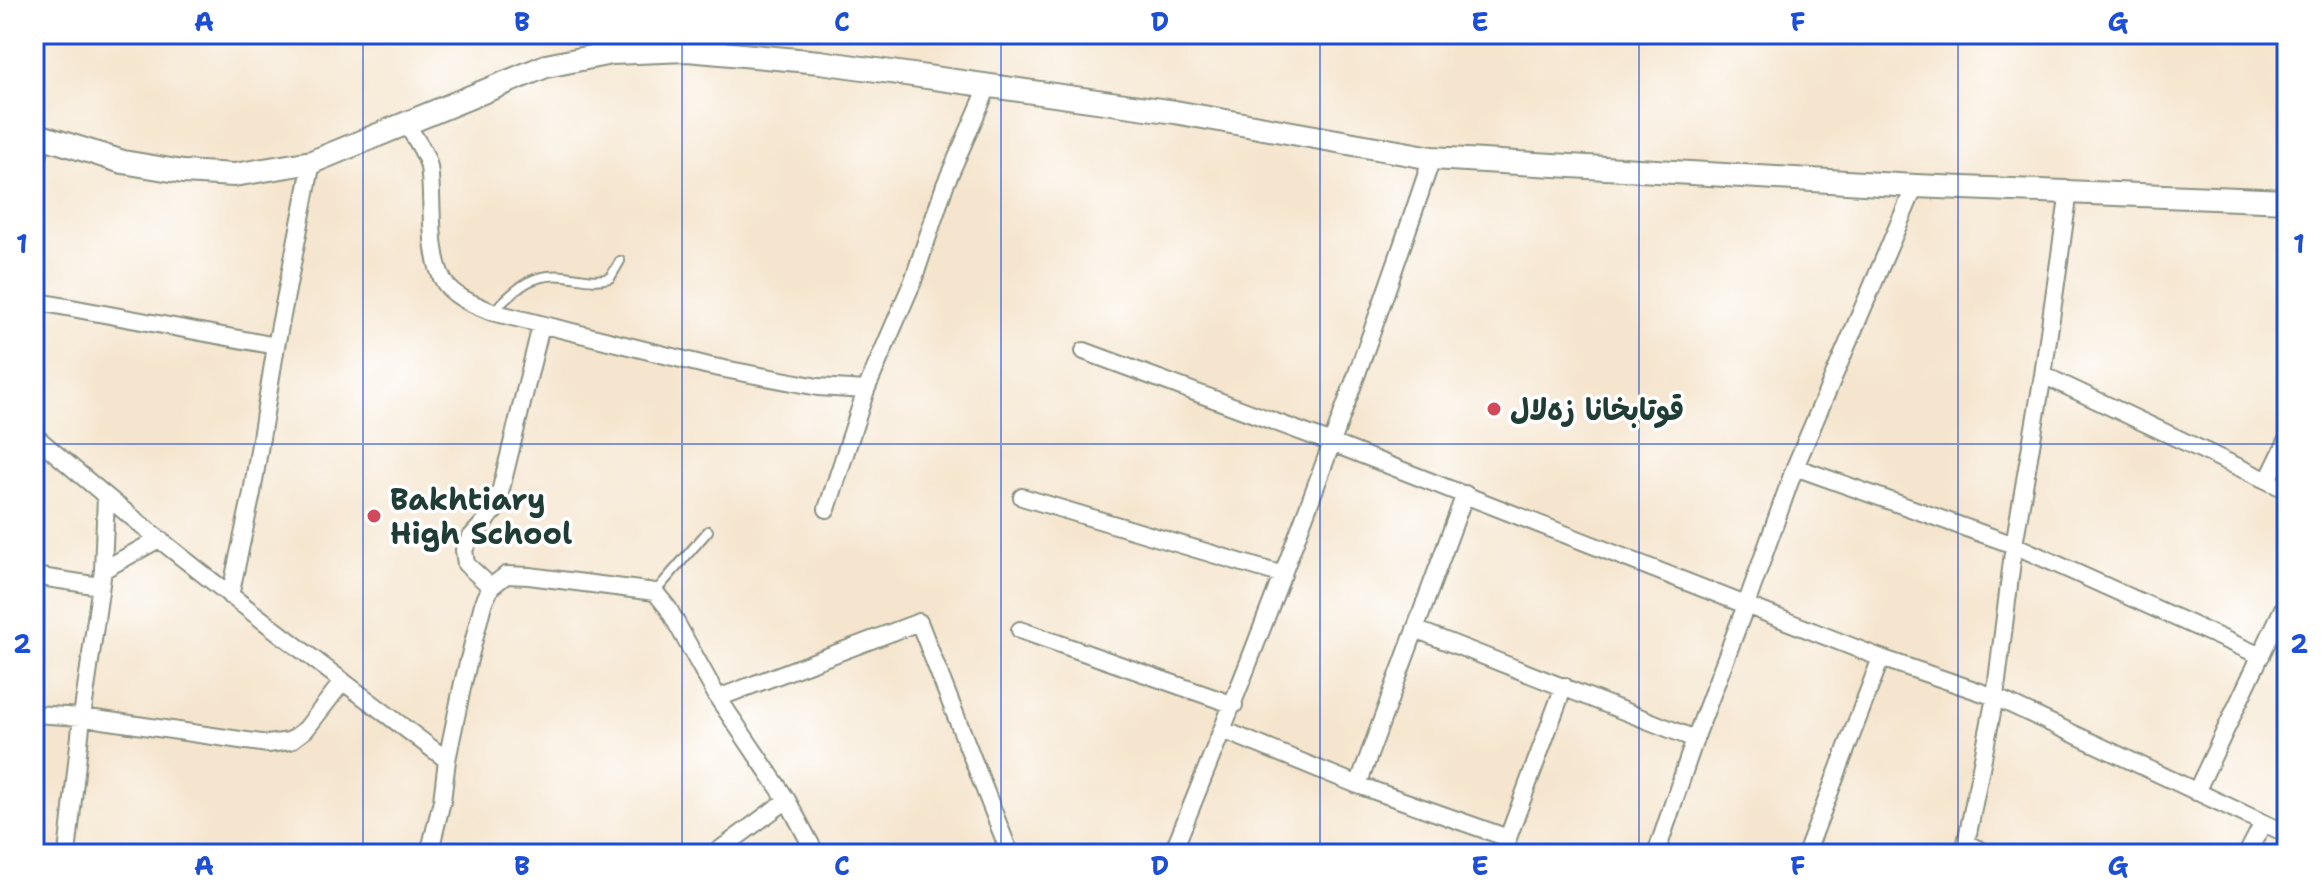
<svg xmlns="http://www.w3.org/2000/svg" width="2321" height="888" font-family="'Shantell Sans','Playpen Sans Arabic',sans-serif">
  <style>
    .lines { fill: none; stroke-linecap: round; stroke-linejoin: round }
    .service-casing { stroke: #8a9181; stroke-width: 12 }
    .minor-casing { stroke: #8a9181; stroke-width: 20 }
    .secondary-casing { stroke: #8a9181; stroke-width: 26 }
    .service { stroke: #fff; stroke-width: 8 }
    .minor { stroke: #fff; stroke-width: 16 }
    .secondary { stroke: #fff; stroke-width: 22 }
    .grid { fill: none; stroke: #1d4ed8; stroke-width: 2; stroke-opacity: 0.55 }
    .poi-dot { fill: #d1495b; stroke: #fff; stroke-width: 3 }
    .labels { text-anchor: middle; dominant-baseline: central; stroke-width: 7; stroke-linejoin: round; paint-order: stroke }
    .poi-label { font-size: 30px; font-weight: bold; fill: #1f3d34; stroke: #fff; text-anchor: start }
    .neatline { fill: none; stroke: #1d4ed8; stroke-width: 3 }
    .grid-label { font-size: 26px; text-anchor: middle; font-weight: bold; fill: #1d4ed8 }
  </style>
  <rect width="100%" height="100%" fill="#fff"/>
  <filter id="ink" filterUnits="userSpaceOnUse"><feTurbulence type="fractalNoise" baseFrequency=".0125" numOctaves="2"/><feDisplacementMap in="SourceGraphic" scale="16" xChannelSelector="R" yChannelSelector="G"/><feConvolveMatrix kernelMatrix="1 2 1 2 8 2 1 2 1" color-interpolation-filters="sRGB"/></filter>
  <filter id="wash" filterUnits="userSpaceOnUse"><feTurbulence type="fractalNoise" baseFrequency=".006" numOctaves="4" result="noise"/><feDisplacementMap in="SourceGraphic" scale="32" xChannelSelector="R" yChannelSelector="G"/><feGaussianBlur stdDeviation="1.8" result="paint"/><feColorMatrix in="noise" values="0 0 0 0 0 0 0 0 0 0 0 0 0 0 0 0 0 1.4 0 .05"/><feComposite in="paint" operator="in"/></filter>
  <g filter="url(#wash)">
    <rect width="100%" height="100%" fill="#f5e5ce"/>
  </g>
  <g filter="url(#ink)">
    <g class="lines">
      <g class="service-casing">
        <path id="service" d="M492,312C516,290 530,272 565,276C582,278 594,282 610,278L620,261
          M655,592L708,531"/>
      </g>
      <g class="minor-casing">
        <path id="minor" d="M406,123C413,136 426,152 429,167C434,198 427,256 445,283C455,298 476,305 492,312L709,366L818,387L866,390
          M34,181L42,137
          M34,301L276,346
          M1084,351L1332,443L1881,658L1995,697L2287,834
          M2043,375L2287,490
          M34,435C166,550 307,654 447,760
          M1795,467L2014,545L2261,656
          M2268,480L2287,441
          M1022,497L1283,575
          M827,509L866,390L913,281L945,185L988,87
          M103,570L159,539
          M34,576L100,586
          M491,587L466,564L464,550L470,538L496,509L541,326
          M230,596L252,493L276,346L312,162
          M1415,629L1695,739
          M1020,630L1234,705
          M718,698L919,622L1010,854
          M34,714L82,717L268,744L290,741L306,729L343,681
          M1223,730L1358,785L1508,838
          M1358,785L1465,494
          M2196,792L2287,600
          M1966,843L1988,854
          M67,854L82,717L103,570L106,497
          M429,854L442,801L447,760L463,683L483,604L491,587L506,575L529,576L655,592L668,608L718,698L787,800L816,854
          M714,854L787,800
          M1172,854C1266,625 1353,393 1432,158
          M1502,854L1564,686
          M1656,854L1695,739L1746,605L1795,467L1915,186
          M1806,854L1881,658
          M1964,854L1995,697L2014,545L2043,375L2069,191
          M2247,854L2263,823"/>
      </g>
      <g class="secondary-casing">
        <path id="secondary" d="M34,134L123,162L183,172L234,175L312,162L546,66L611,53L687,50L820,62L1175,112L1432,158L1915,186L2287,201"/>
      </g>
      <use href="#service" class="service"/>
      <use href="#minor" class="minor"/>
      <use href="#secondary" class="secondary"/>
    </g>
  </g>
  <path class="grid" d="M363,34V854M682,34V854M1001,34V854M1320,34V854M1639,34V854M1958,34V854M34,444H2287"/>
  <g class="poi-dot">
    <circle cx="1494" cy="409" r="8"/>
    <circle cx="374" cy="516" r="8"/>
  </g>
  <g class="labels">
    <g class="poi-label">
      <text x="1510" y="409">قوتابخانا زەلال</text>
      <text x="390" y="499">Bakhtiary<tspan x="390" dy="34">High School</tspan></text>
    </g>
  </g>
  <rect width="2321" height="888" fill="none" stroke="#fff" stroke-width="88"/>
  <rect x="44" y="44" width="2233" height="800" class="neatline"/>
  <g class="grid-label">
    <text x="204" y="31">A</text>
    <text x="522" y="31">B</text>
    <text x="842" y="31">C</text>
    <text x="1160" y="31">D</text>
    <text x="1480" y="31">E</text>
    <text x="1798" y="31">F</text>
    <text x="2118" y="31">G</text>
    <text x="22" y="253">1</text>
    <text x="2299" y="253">1</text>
    <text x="22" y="653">2</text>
    <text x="2299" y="653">2</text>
    <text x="204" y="875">A</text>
    <text x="522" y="875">B</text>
    <text x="842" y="875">C</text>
    <text x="1160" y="875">D</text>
    <text x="1480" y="875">E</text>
    <text x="1798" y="875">F</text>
    <text x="2118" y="875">G</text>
  </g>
</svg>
